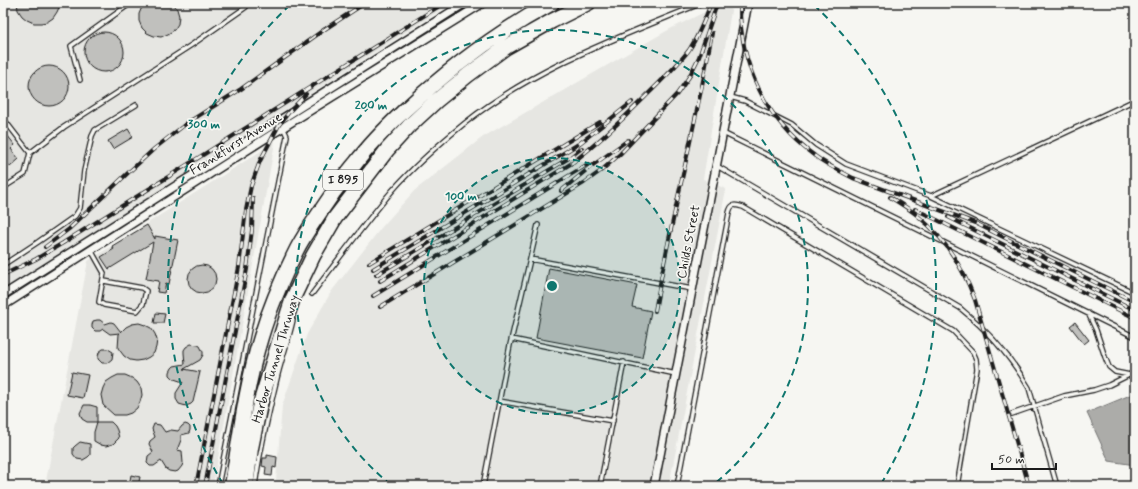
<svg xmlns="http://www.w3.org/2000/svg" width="1138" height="489" font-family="Mynerve,sans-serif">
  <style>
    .built { fill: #e6e6e2 }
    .water { fill: #acaca9; stroke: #727271 }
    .building { fill: #c0c0bd; stroke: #1c1c1c }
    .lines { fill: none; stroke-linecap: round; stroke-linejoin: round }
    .service-casing { stroke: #1c1c1c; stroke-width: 6 }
    .minor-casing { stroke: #1c1c1c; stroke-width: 10 }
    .motorway-casing { stroke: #1c1c1c; stroke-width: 17 }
    .service { stroke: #f6f6f2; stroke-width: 3.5 }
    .minor { stroke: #f6f6f2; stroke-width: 7 }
    .motorway { stroke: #f6f6f2; stroke-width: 14 }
    .rail-casing { stroke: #1c1c1c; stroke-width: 4 }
    .rail { stroke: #f6f6f2; stroke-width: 2.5; stroke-dasharray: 8; stroke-linecap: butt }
    .ring { fill: none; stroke: #0f766e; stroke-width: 2; stroke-dasharray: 7 5 }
    .labels { text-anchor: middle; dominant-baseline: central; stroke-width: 3.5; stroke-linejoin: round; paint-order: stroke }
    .shield { fill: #f6f6f2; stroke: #5d5d5c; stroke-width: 1 }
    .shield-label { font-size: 12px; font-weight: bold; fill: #1c1c1c }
    .street-label { font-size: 13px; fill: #1c1c1c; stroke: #f6f6f2 }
    .centre { fill: #0f766e; stroke: #f6f6f2; stroke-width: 2 }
    .ring-label { font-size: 12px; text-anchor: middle; font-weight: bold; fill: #0f766e; stroke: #f6f6f2; stroke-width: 3.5; stroke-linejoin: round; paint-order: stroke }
  </style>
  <rect width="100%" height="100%" fill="#f6f6f2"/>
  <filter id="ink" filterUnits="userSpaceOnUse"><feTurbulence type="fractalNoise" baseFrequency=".025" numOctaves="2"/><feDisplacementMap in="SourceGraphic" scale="8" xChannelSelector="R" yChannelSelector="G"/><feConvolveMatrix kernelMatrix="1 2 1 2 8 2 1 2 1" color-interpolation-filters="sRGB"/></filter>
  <g filter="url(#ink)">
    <path class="built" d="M3,3H452L3,290Z
      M723,3H732V5L703,179L726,189L669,486H273L276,481L282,406L307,334L331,292L381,228L414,191L483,137L670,29Z
      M275,142L213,486H45L88,261Z"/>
    <path class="water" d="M1135,393V465L1109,461L1087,413Z"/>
    <path class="building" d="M17,3H61L57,12L53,18L47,22L41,23H34L27,20L22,16L18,10Z
      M145,3H173L177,9L179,16L178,24L174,30L168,34L161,37L154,36L147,33L142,28L139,21V14L142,7Z
      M84 52a20 20 0 1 1 40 0a20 20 0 1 1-40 0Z
      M29 86a20 20 0 1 1 40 0a20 20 0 1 1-40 0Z
      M128,129L133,137L113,149L108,141Z
      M3,130L15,145L11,149L19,159L10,167L3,159Z
      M147,225L155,239V236L178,240L169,284L166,283L164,293L157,292L159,281L146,279L153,242L109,269L101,257L114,249L112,246Z
      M188 279a14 14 0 1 1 28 0a14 14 0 1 1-28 0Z
      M549,268L637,285L632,307L651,311L642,358L536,338Z
      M156,313L165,314L163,323H154Z
      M97,320H100L105,324L111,322L114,323L121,332L126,327L132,324L139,323L145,325L151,328L155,334L157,340L156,347L154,353L149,357L143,360L136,361L130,360L124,356L118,348L119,334L120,333L110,334L103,329L100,331H95L92,328V325L93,321Z
      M1075,322L1089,340L1084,344L1070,326Z
      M191,344L198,345L200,346L203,352V355L200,360L184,369L200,372L193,402L191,404L186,406L179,404L176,399V393L183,382L174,379L170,375V372L172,368L174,366L185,364L184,353V350L186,347Z
      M103,349H108L113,352L112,359L107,363H102L98,359V357L99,352Z
      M72,372L88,375L83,398L67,395Z
      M118,375H125L132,378L137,382L141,388L142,395L140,402L137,408L131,413L125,415H114L103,405L101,395L103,388L106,382L112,378Z
      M84,405H90L97,407V422H111L115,426L117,430L119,438L113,444L106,446L101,445L94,441V432L97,422H87L82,419L80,413Z
      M154,424L160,425L165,432L171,430L178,431L182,426L185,424L188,425L190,427V430L189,433L181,435V440L177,450L182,451L183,463L182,466L178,471L175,472L169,471L166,469L161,461L154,466H150L147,463L148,456L153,452L149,444L150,441L155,437L152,429Z
      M80,442L90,444V455L88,457L83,460L77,459L73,454V448L75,446Z
      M267,455L277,457L276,468L273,467L272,476L265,475L266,467L262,466L263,458H267Z
      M131,475L140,477L138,486H129Z"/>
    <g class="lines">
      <g class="service-casing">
        <path id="service" d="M80,80L71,46L131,3
          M730,97L745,101L792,125L816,145L846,164L931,196L1135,293
          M3,118L30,153L64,127L193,44L246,7V3
          M723,133L1135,337
          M717,166L960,308C987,330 1011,357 1029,388L1057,486
          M3,188L25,174L30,153
          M931,196L1135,100
          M91,250L104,273L99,302L104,305L137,311L143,304L146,291L142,288L104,281
          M530,259L692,289
          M3,265L38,242L75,216L80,208L84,171L92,136L95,130L136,105
          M312,294C338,260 364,224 392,191C414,166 439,144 465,123C535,67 620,37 702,3
          M1088,313L1096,330L1105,357L1109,367L1115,372L1130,375
          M512,339L676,374
          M499,401L613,421
          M1012,414L1064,396L1094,390L1109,385L1135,372
          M218,486L287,136L283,127
          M255,486C260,448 269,411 278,374C283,355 289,338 293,320
          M483,486L510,345L538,225
          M600,486L624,362
          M677,486L729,213C731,204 734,204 743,207L953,331L973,352L976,359L977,369L957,486"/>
      </g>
      <g class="minor-casing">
        <path id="minor" d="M3,295L465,3
          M3,306L274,133L483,3
          M654,486L748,3"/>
      </g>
      <g class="motorway-casing">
        <path id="motorway" d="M232,486C240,436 246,385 261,337C270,307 283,277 297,249C307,230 321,211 333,193C341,183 347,173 355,164C370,144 387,127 405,110C449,69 498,32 552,3
          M246,486L251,448L260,404L288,313L293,298L313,256L335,218L387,150L410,125L436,101L468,75L506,47L552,21L588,3"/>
      </g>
      <use href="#service" class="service"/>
      <use href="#minor" class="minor"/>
      <use href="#motorway" class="motorway"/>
      <g class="rail-casing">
        <path id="rail" d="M740,3C739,63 766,121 815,156C827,165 840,171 853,178L975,223L1135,302
          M561,191L589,168L628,140
          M890,197C899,203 910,209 918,216C945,238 963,268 975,300L1029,486
          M915,209L1135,318
          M948,217L1135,310
          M45,247L69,229L130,171L154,149L187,123L241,89L325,29L365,3
          M369,263L600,122
          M373,269L580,143L632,102
          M3,275L36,259L63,243L444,3
          M376,275L569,158L582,148
          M380,281L572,163C598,143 622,120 645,97C660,82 676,67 689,50C699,35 705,19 711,3
          M373,296L588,164
          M380,307L584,183L602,170L620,154L677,94L689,77L699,57L717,4
          M655,311C671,218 696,126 712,33
          M196,486L239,267L246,210L251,186L260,161L279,125L289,112L306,94
          M205,486L247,269L252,230L253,198"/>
      </g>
      <use href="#rail" class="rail"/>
    </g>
  </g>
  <circle cx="552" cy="286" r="128" fill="#0f766e" fill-opacity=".12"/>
  <g class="ring">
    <circle cx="552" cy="286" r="128"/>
    <path d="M391 485A256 256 0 1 1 713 485"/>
    <path d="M223 484A384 384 0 0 1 290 5M814 5A384 384 0 0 1 881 484"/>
  </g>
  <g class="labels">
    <rect class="shield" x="323" y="170" width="40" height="20" rx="3"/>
    <g class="shield-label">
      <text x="343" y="180">I 895</text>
    </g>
    <g class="street-label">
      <text transform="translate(236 144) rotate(-32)">Frankfurst Avenue</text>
      <text transform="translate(689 242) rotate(-79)">Childs Street</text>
      <text transform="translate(276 359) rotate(-73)">Harbor Tunnel Thruway</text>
    </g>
  </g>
  <circle cx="552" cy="286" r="6" class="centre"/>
  <g class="ring-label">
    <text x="371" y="109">200 m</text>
    <text x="204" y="128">300 m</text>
    <text x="461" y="200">100 m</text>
  </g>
  <rect width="1138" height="489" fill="none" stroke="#f6f6f2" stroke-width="16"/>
  <rect x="8" y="8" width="1122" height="473" fill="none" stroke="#1c1c1c" stroke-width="1.5" filter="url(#ink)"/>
  <path d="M992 463v6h64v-6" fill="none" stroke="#1c1c1c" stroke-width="2"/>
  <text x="998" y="463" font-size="12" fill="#1c1c1c" stroke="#f6f6f2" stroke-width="3" paint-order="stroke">50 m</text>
</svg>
